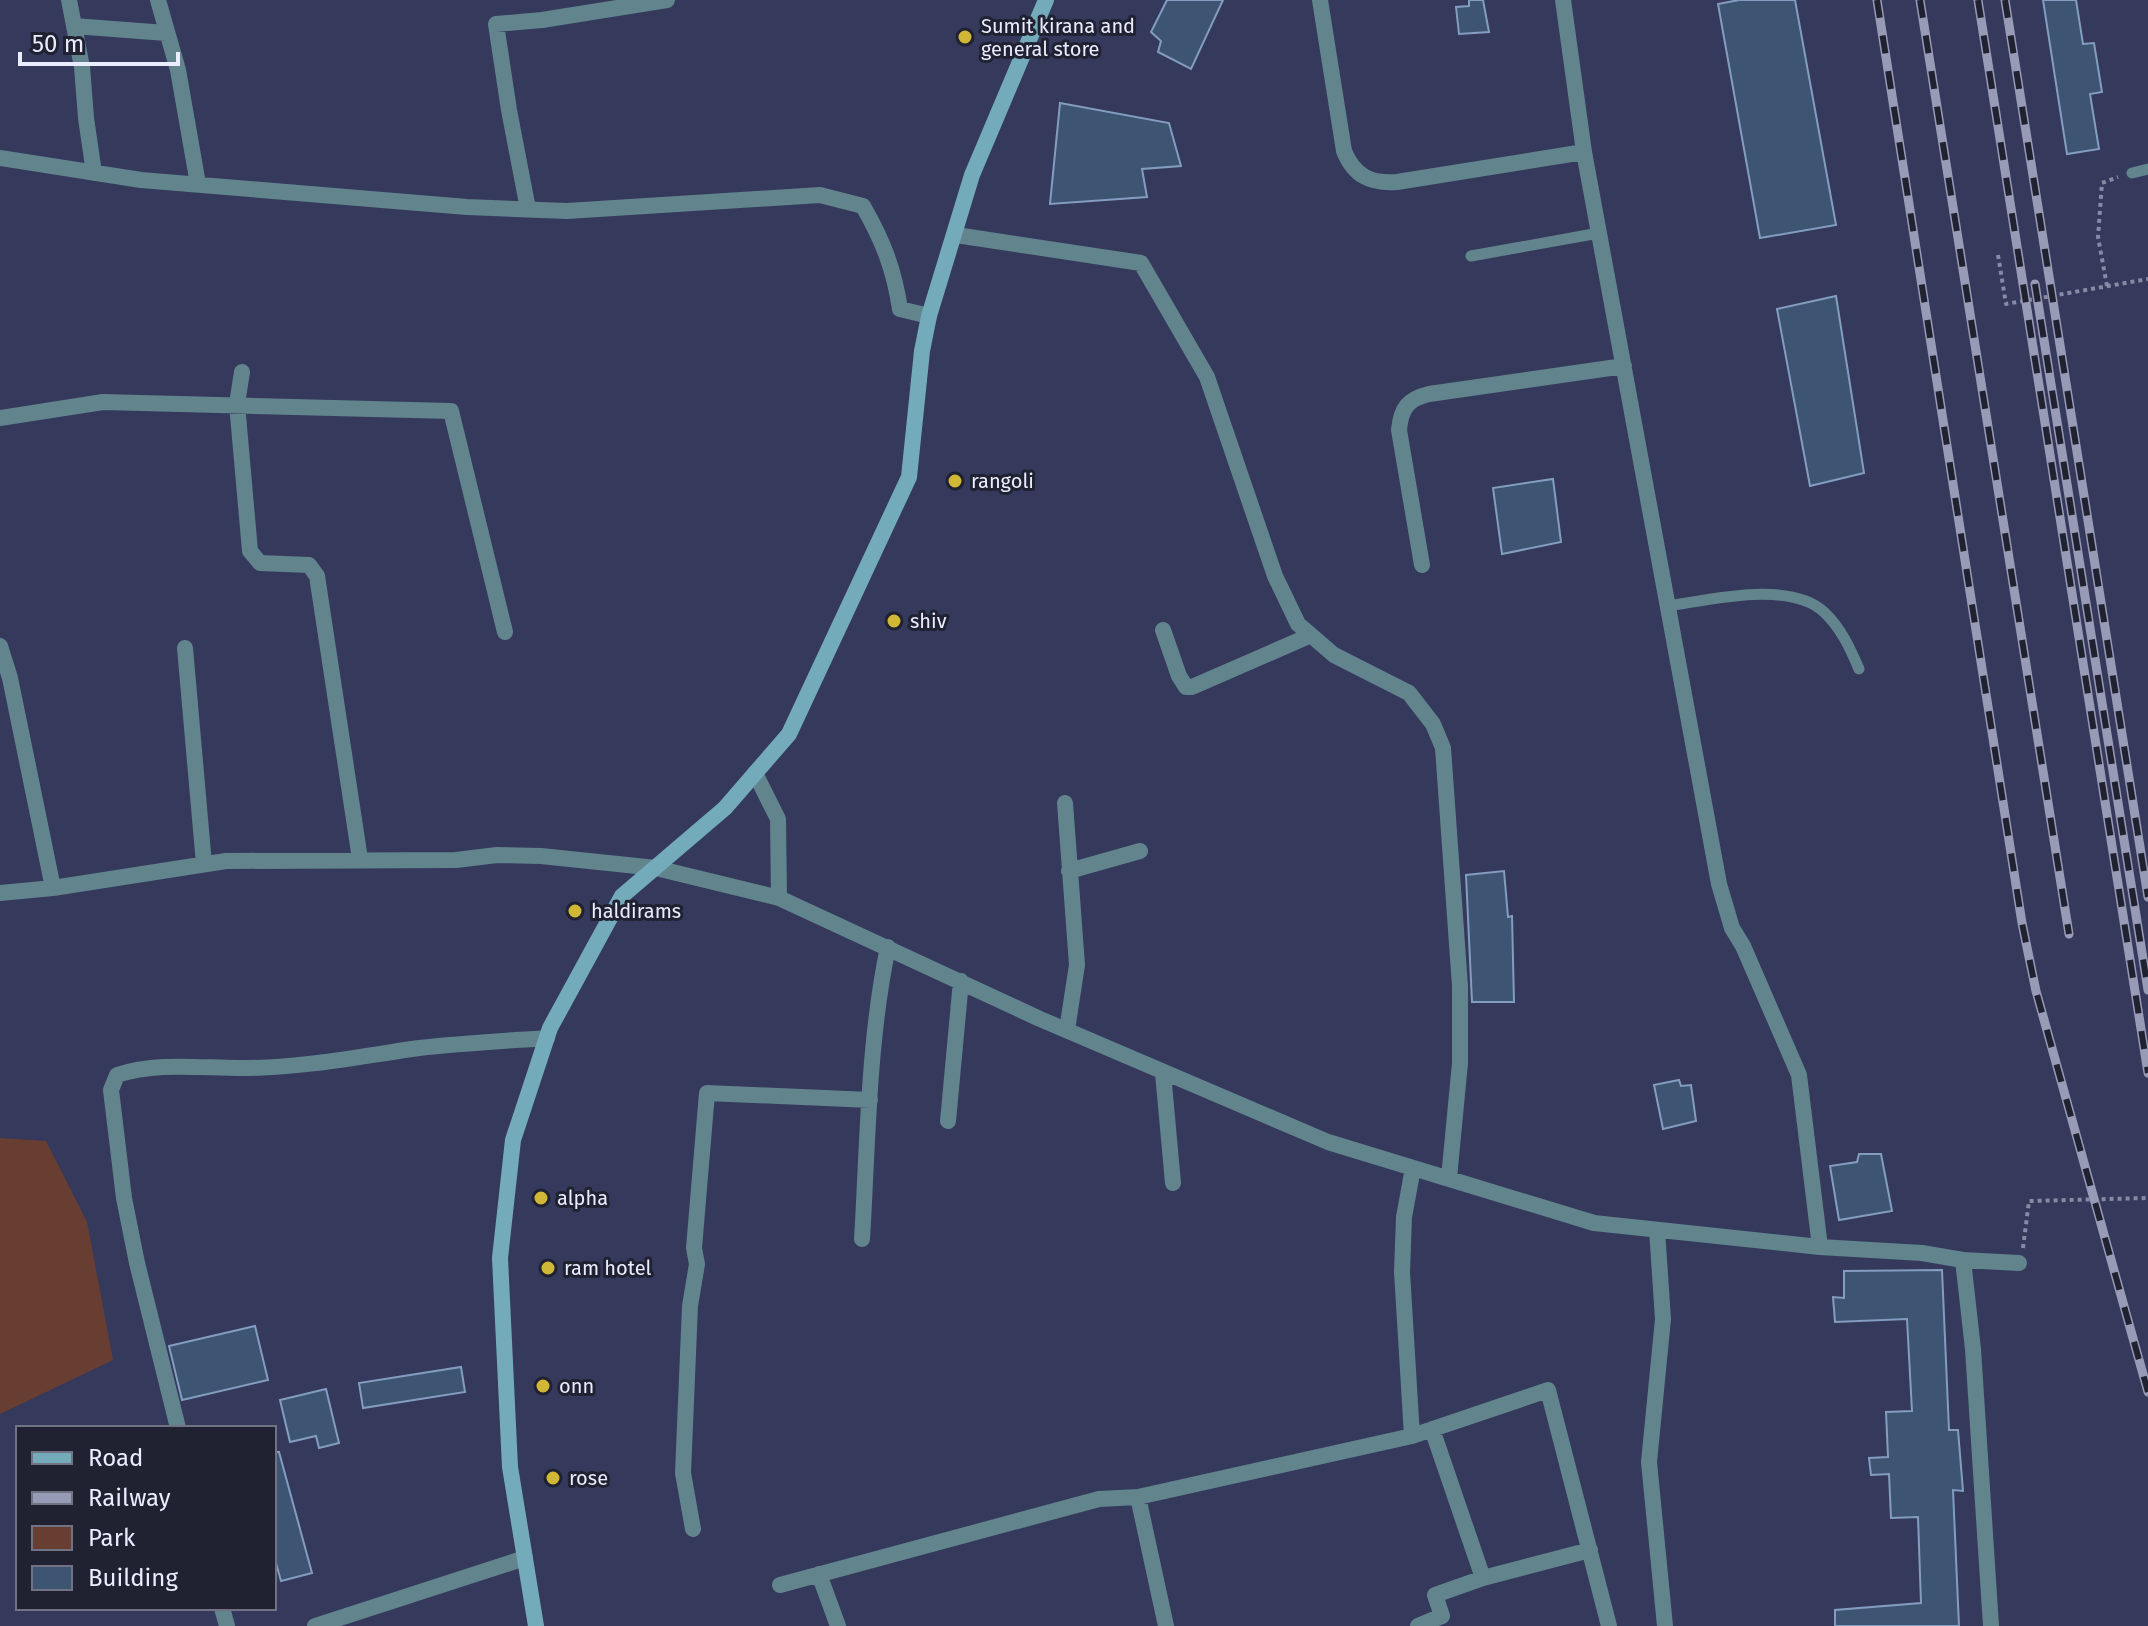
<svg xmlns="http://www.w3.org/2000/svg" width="2148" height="1626" font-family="'Fira Sans',sans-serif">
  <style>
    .green { fill: #693e32 }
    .building { fill: #3d5473; stroke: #839dc0; stroke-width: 2 }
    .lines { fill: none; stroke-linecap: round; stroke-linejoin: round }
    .path { stroke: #868aa5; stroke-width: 4; stroke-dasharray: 4 4; stroke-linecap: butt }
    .service { stroke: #61848d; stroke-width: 11 }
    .minor { stroke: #61848d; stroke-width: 16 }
    .secondary { stroke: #73abba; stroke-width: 16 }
    .rail-casing { stroke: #989bb5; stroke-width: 9 }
    .rail { stroke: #202232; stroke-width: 6; stroke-dasharray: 18; stroke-linecap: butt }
    .poi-dot { fill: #d1b736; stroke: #202232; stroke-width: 3 }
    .labels { text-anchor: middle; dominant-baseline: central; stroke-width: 6; stroke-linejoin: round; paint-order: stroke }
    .poi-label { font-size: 20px; fill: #eaedff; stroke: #202232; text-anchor: start }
  </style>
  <rect width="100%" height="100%" fill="#35395c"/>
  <path class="green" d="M0,1138L46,1141L87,1222L113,1360L0,1414Z"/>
  <path class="building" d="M1167,0H1223L1191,69L1158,52L1161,41L1151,32Z
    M1469,0H1483L1489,32L1459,34L1456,7L1469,6Z
    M1739,0H1795L1836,225L1760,238L1718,4Z
    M2043,0H2076L2083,44L2094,43L2102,92L2090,94L2099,149L2067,154Z
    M1060,103L1169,123L1181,166L1142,169L1147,197L1050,204Z
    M1836,296L1864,473L1810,486L1777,309Z
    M1553,479L1561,542L1502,554L1493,488Z
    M1504,871L1508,917L1512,916L1514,1002H1472L1466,875Z
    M1679,1080L1681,1086L1691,1085L1696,1121L1663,1129L1654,1085Z
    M1859,1154H1881L1892,1211L1839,1220L1830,1166L1857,1162Z
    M1942,1270L1949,1430H1958L1963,1491L1953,1490L1959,1626H1835V1610L1921,1603L1918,1517L1891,1518L1889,1474L1871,1475L1869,1458L1888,1457L1886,1412L1912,1411L1907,1319L1835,1322L1833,1297L1844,1298V1271Z
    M255,1326L268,1380L182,1400L169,1346Z
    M461,1367L465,1392L363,1408L359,1383Z
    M326,1389L339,1443L319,1448L316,1436L290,1442L280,1400Z
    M274,1452H279L312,1573L281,1581L274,1556Z"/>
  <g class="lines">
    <path class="path" d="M1998,255L2006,304L2148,279
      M2107,286L2098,237L2102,183L2118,177
      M2023,1248L2029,1201L2148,1198"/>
    <path class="service" d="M2132,173L2148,169
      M1471,256L1599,233
      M1668,606C1710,600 1790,580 1824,612C1841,628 1850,648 1859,669"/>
    <path class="minor" d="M69,0L82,67L86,118L94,173
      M158,0L178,70L198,184
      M1320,0L1344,151C1354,176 1371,184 1397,182L1584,152
      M1563,0L1584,152L1719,884L1732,928L1743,946L1799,1075L1820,1247
      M74,26L166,33
      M0,158L141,180L467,207L567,211L820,195L863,206C883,241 894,269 900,309L929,316
      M528,209L509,110L496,24L542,20L667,0
      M956,235L1141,263L1207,377L1275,576L1298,624L1334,655L1409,693L1433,724L1443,748L1460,986V1063L1449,1178
      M242,372L237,404L250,551L260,563L309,565L317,576L360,859
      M0,418L103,402L451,411L505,632
      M1422,565L1399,430C1401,408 1408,399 1429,394L1624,366
      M1163,630L1179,676L1186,687H1192L1309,636
      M0,646L10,678L53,888L226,861L456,860L497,855L541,856L656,868L779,898L1040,1019L1328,1142L1594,1223L1820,1247L1922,1253L1963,1260L1973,1349L1991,1626
      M185,648L204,864
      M755,773L778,819L779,898
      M1065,803L1077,965L1067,1030
      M1069,871L1140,851
      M0,893L53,888
      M1163,1073L1173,1183
      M948,1121L961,981
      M1657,1230L1663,1319L1649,1462L1665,1626
      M862,1239C868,1141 868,1042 888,947
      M1963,1260L2019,1263
      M178,1428L137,1263L124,1198L111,1090L117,1075C160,1061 205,1069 250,1068C307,1067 363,1056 419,1048C462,1043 504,1041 547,1038
      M1432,1429L1483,1578
      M1412,1436L1402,1272L1404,1217L1413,1168
      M1138,1497L1166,1626
      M693,1529L683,1473L690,1306L697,1264L694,1248L707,1093L870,1100
      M819,1574L838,1626
      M780,1585L1099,1499L1138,1497L1412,1436L1548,1390L1609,1626
      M222,1608L227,1626
      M315,1626L525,1558
      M1418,1626L1442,1616L1435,1595L1483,1578L1590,1550"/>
    <path class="secondary" d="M536,1626L510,1467L500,1258L513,1140L550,1028L622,896L725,808L789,734L909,477L922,351L929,316L972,175L1046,0"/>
    <g class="rail-casing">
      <path id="rail" d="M1877,0L2022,923L2036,991L2148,1392
        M1920,0L2069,934
        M1978,0L2148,1073
        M2005,0L2148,897
        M2035,284L2148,990"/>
    </g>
    <use href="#rail" class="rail"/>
  </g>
  <g class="poi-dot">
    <circle cx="965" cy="37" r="8"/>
    <circle cx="955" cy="481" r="8"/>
    <circle cx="894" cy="621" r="8"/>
    <circle cx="575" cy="911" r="8"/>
    <circle cx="541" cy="1198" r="8"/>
    <circle cx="548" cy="1268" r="8"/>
    <circle cx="543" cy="1386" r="8"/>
    <circle cx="553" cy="1478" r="8"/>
  </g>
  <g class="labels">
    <g class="poi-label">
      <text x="981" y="26">Sumit kirana and<tspan x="981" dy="23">general store</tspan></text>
      <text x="971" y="481">rangoli</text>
      <text x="910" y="621">shiv</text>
      <text x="591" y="911">haldirams</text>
      <text x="557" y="1198">alpha</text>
      <text x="564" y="1268">ram hotel</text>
      <text x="559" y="1386">onn</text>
      <text x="569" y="1478">rose</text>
    </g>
  </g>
  <rect x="16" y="1426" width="260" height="184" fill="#202232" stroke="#717384" stroke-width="2"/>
  <rect x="32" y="1452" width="40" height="12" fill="#73abba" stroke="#717384" stroke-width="2"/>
  <text x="88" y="1466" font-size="24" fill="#eaedff">Road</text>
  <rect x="32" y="1492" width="40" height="12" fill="#989bb5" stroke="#717384" stroke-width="2"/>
  <text x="88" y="1506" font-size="24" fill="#eaedff">Railway</text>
  <rect x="32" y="1526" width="40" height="24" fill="#693e32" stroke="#717384" stroke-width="2"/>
  <text x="88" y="1546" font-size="24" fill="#eaedff">Park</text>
  <rect x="32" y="1566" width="40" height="24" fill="#3d5473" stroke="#717384" stroke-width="2"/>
  <text x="88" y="1586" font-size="24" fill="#eaedff">Building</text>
  <path d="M20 52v12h158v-12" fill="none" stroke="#eaedff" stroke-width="4"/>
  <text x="32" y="52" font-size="24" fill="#eaedff" stroke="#202232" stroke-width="6" paint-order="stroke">50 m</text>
</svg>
